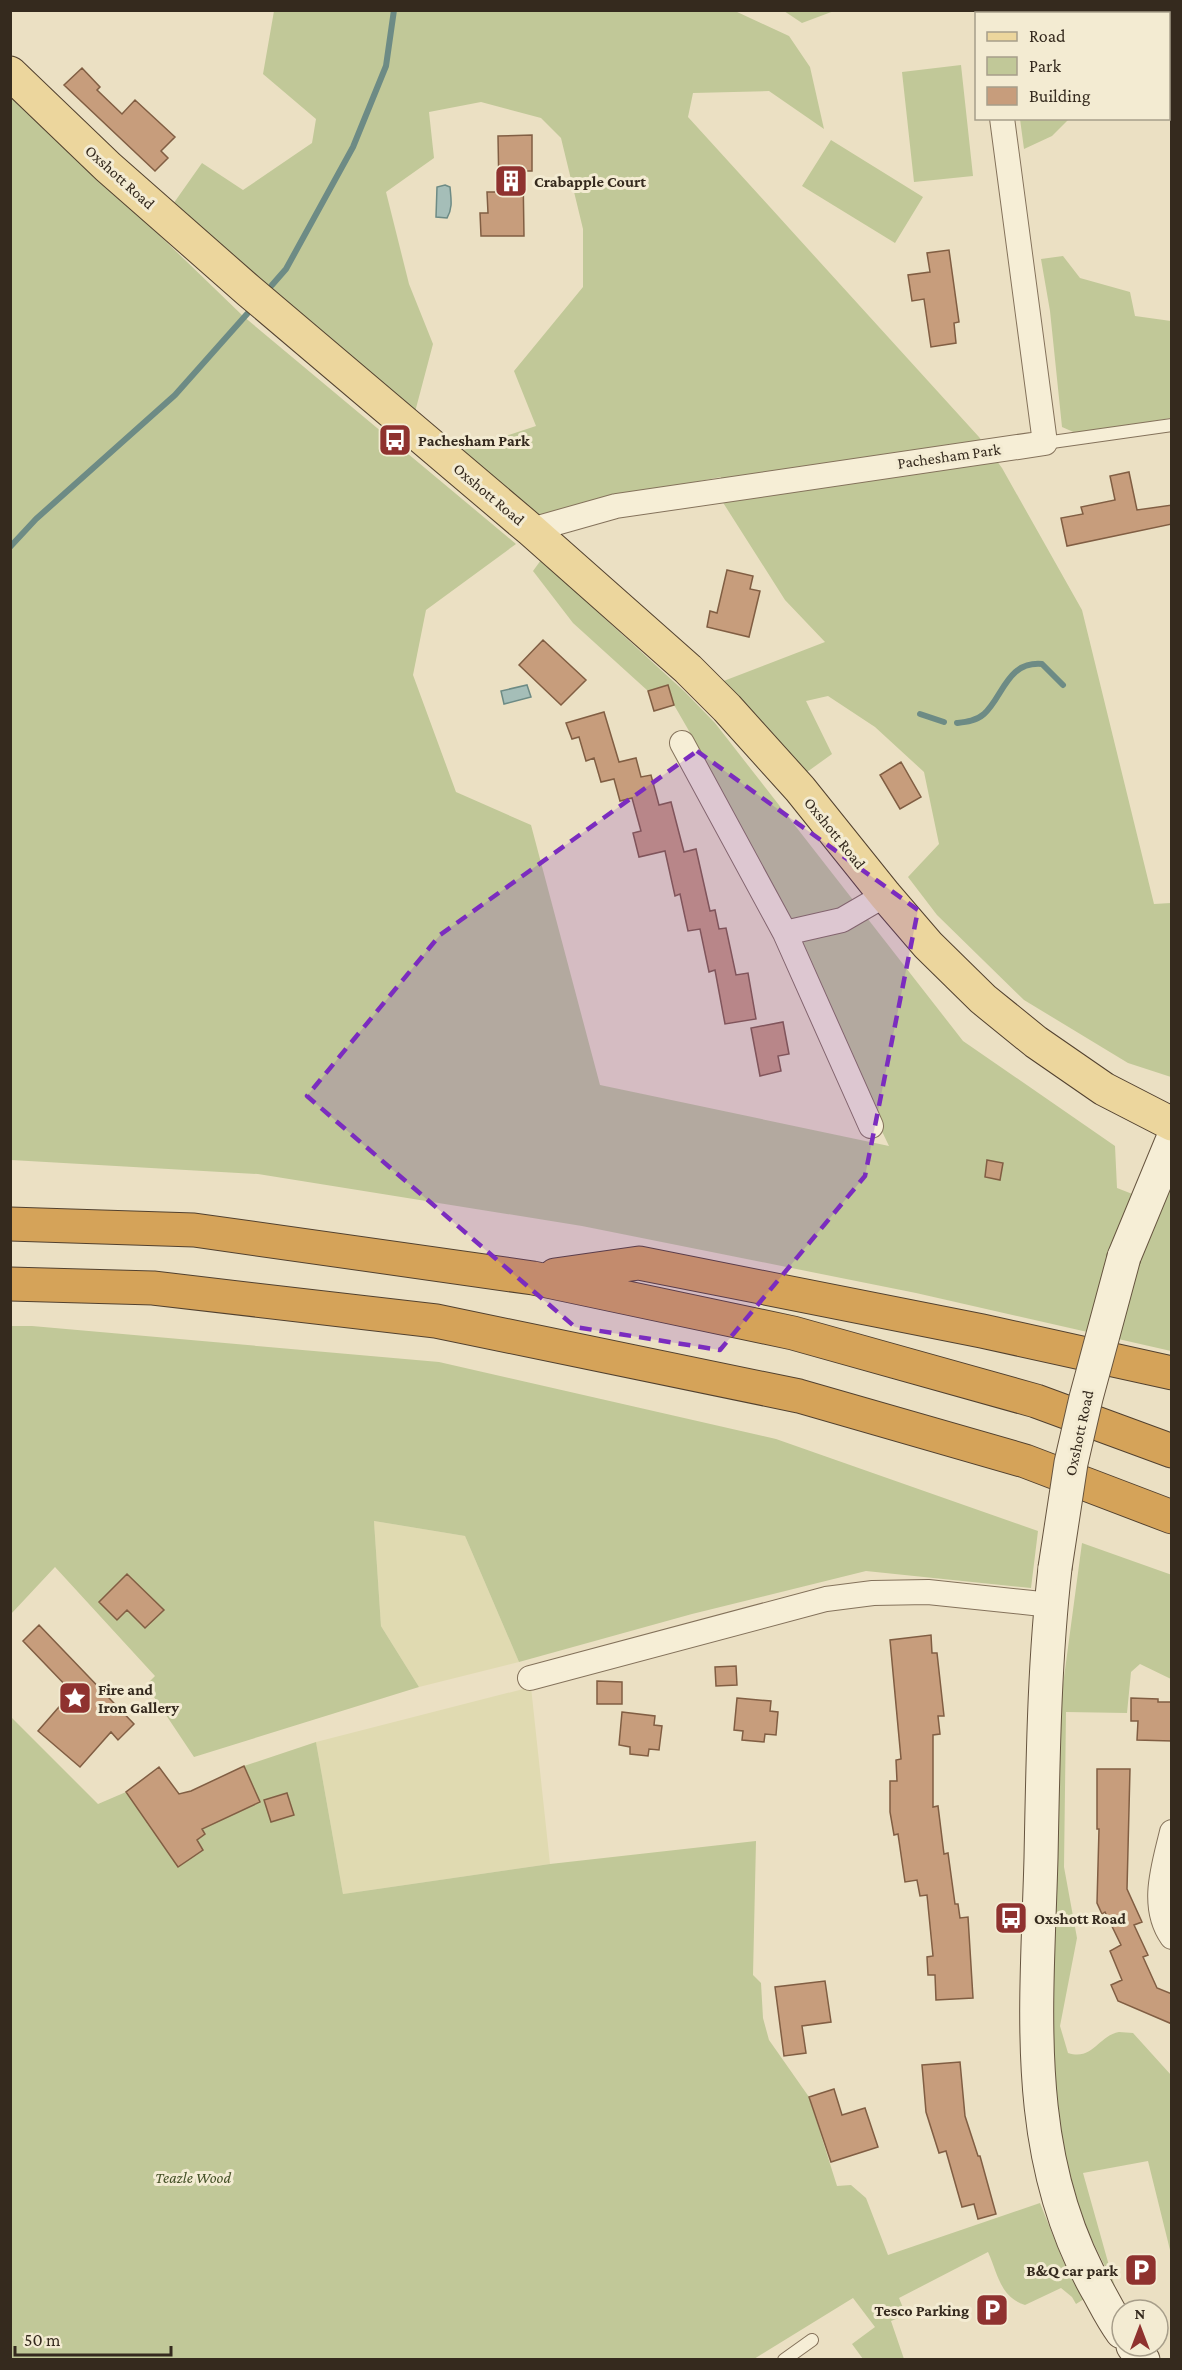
<svg xmlns="http://www.w3.org/2000/svg" width="1182" height="2370" font-family="'Crimson Pro',serif">
  <style>
    .farmland { fill: #e0dab1 }
    .green { fill: #c1c898 }
    .water { fill: #a5beb8; stroke: #6d8b85; stroke-width: 1.5 }
    .lines { fill: none; stroke-linecap: round; stroke-linejoin: round }
    .stream { stroke: #6d8b85; stroke-width: 6 }
    .building { fill: #c79d7c; stroke: #815e43; stroke-width: 1.5 }
    .service-casing { stroke: #84725b; stroke-width: 14 }
    .minor-casing { stroke: #84725b; stroke-width: 26 }
    .secondary-casing { stroke: #66543f; stroke-width: 35 }
    .primary-casing { stroke: #52412f; stroke-width: 35 }
    .motorway-casing { stroke: #52412f; stroke-width: 35 }
    .service { stroke: #f6eed6; stroke-width: 12 }
    .minor { stroke: #f6eed6; stroke-width: 24 }
    .secondary { stroke: #f6eed6; stroke-width: 33 }
    .primary { stroke: #ecd69d; stroke-width: 33 }
    .motorway { stroke: #d5a359; stroke-width: 33 }
    .secondary-bridge-casing { stroke: #66543f; stroke-width: 35; stroke-linecap: butt }
    .secondary-bridge { stroke: #f6eed6; stroke-width: 33 }
    .marked { fill: #7b2cbf; fill-opacity: 0.2; stroke: #7b2cbf; stroke-width: 4.5; stroke-dasharray: 12 8; stroke-linejoin: round }
    .labels { text-anchor: middle; dominant-baseline: central; stroke-width: 6; stroke-linejoin: round; paint-order: stroke }
    .street-label { font-size: 16px; fill: #352a1e; stroke: #f3ebd2 }
    .poi-label { font-size: 16px; font-weight: bold; fill: #352a1e; stroke: #f3ebd2; text-anchor: start }
    .park-label { font-size: 16px; font-style: italic; fill: #445026; stroke: #f3ebd2 }
  </style>
  <rect width="100%" height="100%" fill="#ebe0c3"/>
  <path class="farmland" d="M374,1521L465,1536L519,1662L419,1687L381,1626Z
    M531,1687L550,1864L343,1894L316,1742Z"/>
  <path class="green" d="M1012,10H1118L1119,13L1012,14Z
    M274,11H735L789,36L810,67L824,129L769,91L693,93L688,117L979,437L1002,468L1082,610L1154,904L1171,903V1077L1128,1063L1024,1000L937,915L908,877L939,844L924,772L875,727L828,696L806,701L832,754L807,772L721,682L825,642L785,600L722,501L721,477L647,491L538,516L460,451L536,426L514,371L583,287V229L561,138L541,118L481,102L429,112L434,158L386,192L409,284L433,344L415,412L171,207L202,163L243,190L312,143L316,119L263,74Z
    M784,11H834L802,23Z
    M961,65L973,176L914,182L902,72Z
    M10,91L243,316L516,544L426,610L413,675L456,792L531,825L600,1085L889,1146L696,743L674,705L668,686L648,691L573,623L533,571L541,560L685,692L715,723L963,1041L1115,1146L1117,1188L1158,1204L1171,1187V1351L916,1293L582,1226L258,1174L11,1160Z
    M1020,119V118L1069,119L1052,136L1024,149Z
    M831,140L923,197L895,243L802,186Z
    M1063,256L1080,278L1130,292L1135,316L1171,321V418L1078,434L1062,427L1050,311L1041,259Z
    M11,1326H32L439,1362L776,1439L1038,1531L1031,1588L866,1571L692,1614L519,1662L465,1536L374,1521L381,1626L419,1687L194,1757L146,1685L155,1676L55,1567L11,1614Z
    M1082,1543L1172,1575L1171,1679L1140,1664L1131,1672L1127,1713L1066,1712L1064,1867L1077,1938L1060,2026L1068,2053C1093,2061 1098,2036 1119,2032C1123,2032 1129,2033 1133,2033L1171,2075V2254L1148,2161L1083,2173L1115,2287L1073,2201L1058,2127L1048,2027L1060,1707Z
    M10,1716L98,1804L126,1792L178,1867L203,1850L197,1840L205,1833L194,1817L206,1827L260,1802L244,1766L316,1742L343,1894L550,1864L756,1841L753,1975L761,1983L763,2018L769,2040L809,2097L837,2186L851,2185L866,2198L888,2255L1040,2203L1062,2258L1084,2299L1076,2304L1072,2297L1061,2288L1025,2305C1000,2297 998,2274 988,2252L899,2298L906,2315L891,2321L904,2359H863L852,2344L875,2327L853,2298L754,2359H11Z"/>
  <path class="water" d="M445,185L450,187C451,199 453,208 447,218L436,217L437,187Z
    M527,685L531,697L504,704L501,691Z"/>
  <g class="lines">
    <path class="stream" d="M272,285L286,269L353,147L386,66L394,10
      M10,547L36,519L175,395L247,314
      M920,714L944,722
      M957,723C966,722 976,721 984,714C1003,697 1007,661 1042,664L1063,685"/>
  </g>
  <path class="building" d="M82,68L100,87L97,90L122,114L135,100L175,137L161,151L168,158L155,171L64,85Z
    M532,135V171H523L524,236H481L480,213H488L487,192H499L498,136Z
    M949,250L959,322L954,323L956,343L931,347L924,299L912,301L908,275L930,272L927,253Z
    M1129,472L1137,510L1172,505V524L1067,546L1061,518L1083,514L1081,507L1115,500L1110,476Z
    M727,570L753,576L750,589L760,591L749,637L707,627L710,611L717,613Z
    M543,640L586,680L561,705L519,665Z
    M668,685L674,705L654,711L648,691Z
    M604,712L619,762L636,758L641,777L651,775L659,805L671,802L684,852L696,849L710,911L715,910L719,929L726,928L736,975L748,973L756,1019L725,1024L715,970L709,972L700,929L688,931L680,894L675,896L665,851L639,857L633,833L641,831L632,798L620,801L614,779L601,782L594,758L586,761L579,737L572,739L566,723Z
    M901,762L921,797L900,809L880,775Z
    M783,1022L789,1054L778,1056L781,1071L760,1076L751,1028Z
    M987,1160L1003,1163L1000,1180L985,1177Z
    M127,1574L164,1610L145,1628L127,1610L117,1620L99,1602Z
    M39,1625L134,1724L118,1740L111,1732L80,1767L38,1731L72,1692L23,1641Z
    M931,1635L932,1653H937L944,1716H938L940,1734L933,1735V1807L938,1806L944,1854L948,1853L955,1904H958L960,1918L968,1917L973,1998L936,2000L935,1975H928L927,1957L933,1956L927,1895L920,1896L917,1880L905,1882L898,1834L894,1835L890,1812V1781H897L896,1760L901,1759L890,1640Z
    M736,1666L737,1685L716,1686L715,1667Z
    M597,1681L622,1682V1704H597Z
    M737,1698L771,1701L770,1711L778,1712L776,1735L765,1734L764,1742L742,1740L743,1731L734,1730Z
    M1131,1698L1158,1699V1702H1172V1741L1137,1740L1138,1721H1131Z
    M622,1712L655,1716L654,1725L662,1726L659,1750L649,1749L648,1756L630,1754V1747L619,1745Z
    M244,1766L260,1802L202,1829L205,1834L197,1840L203,1850L178,1867L126,1792L159,1767L179,1794L191,1791Z
    M1097,1769H1130L1127,1889L1142,1922L1134,1925L1148,1955L1143,1957L1157,1988L1172,1994V2024L1118,2001L1111,1985L1122,1980L1110,1951L1121,1945L1105,1912L1102,1914L1097,1903L1099,1829H1097Z
    M287,1793L294,1815L271,1822L264,1800Z
    M825,1981L831,2022L802,2026L806,2053L784,2056L775,1987Z
    M960,2062L965,2116L978,2156H980L996,2214L978,2219L974,2204L962,2207L946,2151L939,2153L926,2112L922,2065Z
    M834,2089L842,2115L865,2108L878,2147L831,2162L809,2097Z"/>
  <g class="lines">
    <g class="service-casing">
      <path id="service" d="M1045,443L1172,425
        M784,2360L812,2340"/>
    </g>
    <g class="minor-casing">
      <path id="minor" d="M993,14V10
        M531,530L616,506L1045,443L1002,118
        M682,743L785,933L871,1126
        M785,933L842,920L885,895
        M530,1678L826,1599L873,1593L928,1592L1051,1605
        M1172,1832C1164,1866 1150,1906 1172,1937"/>
    </g>
    <g class="secondary-casing">
      <path id="secondary" d="M1124,1257L1172,1141
        M1055,1568C1044,1664 1043,1762 1041,1858C1037,2008 1020,2157 1099,2293C1106,2306 1113,2320 1122,2332
        M1133,2346L1143,2360"/>
    </g>
    <g class="primary-casing">
      <path id="primary" d="M10,73L108,167L249,291L531,530L688,669L727,708L800,789L885,895L928,945L983,999L1036,1042L1104,1089L1172,1124"/>
    </g>
    <g class="motorway-casing">
      <path id="motorway" d="M10,1224L194,1230L533,1278L793,1333L1036,1401L1172,1451
        M555,1275L639,1263L982,1331L1172,1373
        M10,1284L153,1288L436,1321L799,1396L1025,1461L1172,1517"/>
    </g>
    <use href="#service" class="service"/>
    <use href="#minor" class="minor"/>
    <use href="#secondary" class="secondary"/>
    <use href="#primary" class="primary"/>
    <use href="#motorway" class="motorway"/>
    <g class="secondary-bridge-casing">
      <path id="secondary-bridge" d="M1055,1568L1071,1463L1086,1398L1124,1257"/>
    </g>
    <use href="#secondary-bridge" class="secondary-bridge"/>
  </g>
  <path class="marked" d="M697,751L918,910L865,1176L720,1350L575,1327L307,1096L440,935Z"/>
  <defs>
    <g id="building-square" transform="scale(1.725)"><rect x="-9" y="-9" width="18" height="18" rx="4" fill="#8f322f" stroke="#f3ebd2"/><path d="M-4-6H4V6H1V3H-1V6H-4ZM-2.5-4.3h1.7v1.8h-1.7ZM.8-4.3h1.7v1.8H.8ZM-2.5-1h1.7V.8h-1.7ZM.8-1h1.7V.8H.8Z" fill="#fff"/></g>
    <g id="bus-square" transform="scale(1.725)"><rect x="-9" y="-9" width="18" height="18" rx="4" fill="#8f322f" stroke="#f3ebd2"/><path d="M-5-6H5V4H4V6H2V4H-2V6H-4V4H-5ZM-3.5-4V0h7V-4ZM-3.5 1.2v1.5H-2V1.2ZM2 1.2v1.5H3.5V1.2Z" fill="#fff"/></g>
    <g id="sight-square" transform="scale(1.725)"><rect x="-9" y="-9" width="18" height="18" rx="4" fill="#8f322f" stroke="#f3ebd2"/><path d="M0-6L1.8-2.2L6-1.7L2.9 1.2L3.7 5.4L0 3.3L-3.7 5.4L-2.9 1.2L-6-1.7L-1.8-2.2Z" fill="#fff"/></g>
    <g id="parking-square" transform="scale(1.725)"><rect x="-9" y="-9" width="18" height="18" rx="4" fill="#8f322f" stroke="#f3ebd2"/><path d="M-3.5-5.5H1a3.5 3.5 0 0 1 0 7H-1V5.5H-3.5ZM-1-3.4V-.6H.8a1.4 1.4 0 0 0 0-2.8Z" fill="#fff"/></g>
  </defs>
  <g fill-rule="evenodd">
    <use href="#building-square" x="511" y="181"/>
    <use href="#bus-square" x="395" y="440"/>
    <use href="#sight-square" x="75" y="1698"/>
    <use href="#bus-square" x="1011" y="1918"/>
    <use href="#parking-square" x="1141" y="2270"/>
    <use href="#parking-square" x="992" y="2310"/>
  </g>
  <g class="labels">
    <g class="street-label">
      <text transform="translate(120 177) rotate(42)">Oxshott Road</text>
      <text transform="translate(949 456) rotate(-8)">Pachesham Park</text>
      <text transform="translate(489 494) rotate(40)">Oxshott Road</text>
      <text transform="translate(835 833) rotate(51)">Oxshott Road</text>
      <text transform="translate(1079 1433) rotate(-78)">Oxshott Road</text>
    </g>
    <g class="poi-label">
      <text x="534" y="181">Crabapple Court</text>
      <text x="418" y="440">Pachesham Park</text>
      <text x="98" y="1689">Fire and<tspan x="98" dy="18">Iron Gallery</tspan></text>
      <text x="1034" y="1918">Oxshott Road</text>
      <text x="1118" y="2270" text-anchor="end">B&amp;Q car park</text>
      <text x="969" y="2310" text-anchor="end">Tesco Parking</text>
    </g>
    <g class="park-label">
      <text x="193" y="2177">Teazle Wood</text>
    </g>
  </g>
  <rect width="1182" height="2370" fill="none" stroke="#352a1e" stroke-width="24"/>
  <rect x="975" y="12" width="195" height="108" fill="#f3ebd2" stroke="#a79e8a" stroke-width="1.5"/>
  <rect x="987" y="32" width="30" height="9" fill="#ecd69d" stroke="#a79e8a" stroke-width="1.5"/>
  <text x="1029" y="42" font-size="18" fill="#352a1e">Road</text>
  <rect x="987" y="57" width="30" height="18" fill="#c1c898" stroke="#a79e8a" stroke-width="1.5"/>
  <text x="1029" y="72" font-size="18" fill="#352a1e">Park</text>
  <rect x="987" y="87" width="30" height="18" fill="#c79d7c" stroke="#a79e8a" stroke-width="1.5"/>
  <text x="1029" y="102" font-size="18" fill="#352a1e">Building</text>
  <g transform="translate(1140 2328)"><circle r="28" fill="#f3ebd2" stroke="#a79e8a" stroke-width="1.5"/>
  <path d="M0-4.5L10 22L0 15L-10 22Z" fill="#8f322f"/>
  <text y="-9" font-size="16" font-weight="bold" text-anchor="middle" fill="#352a1e">N</text>
  </g>
  <path d="M15 2346v9h156v-9" fill="none" stroke="#352a1e" stroke-width="3"/>
  <text x="24" y="2346" font-size="18" fill="#352a1e" stroke="#f3ebd2" stroke-width="4.5" paint-order="stroke">50 m</text>
</svg>
